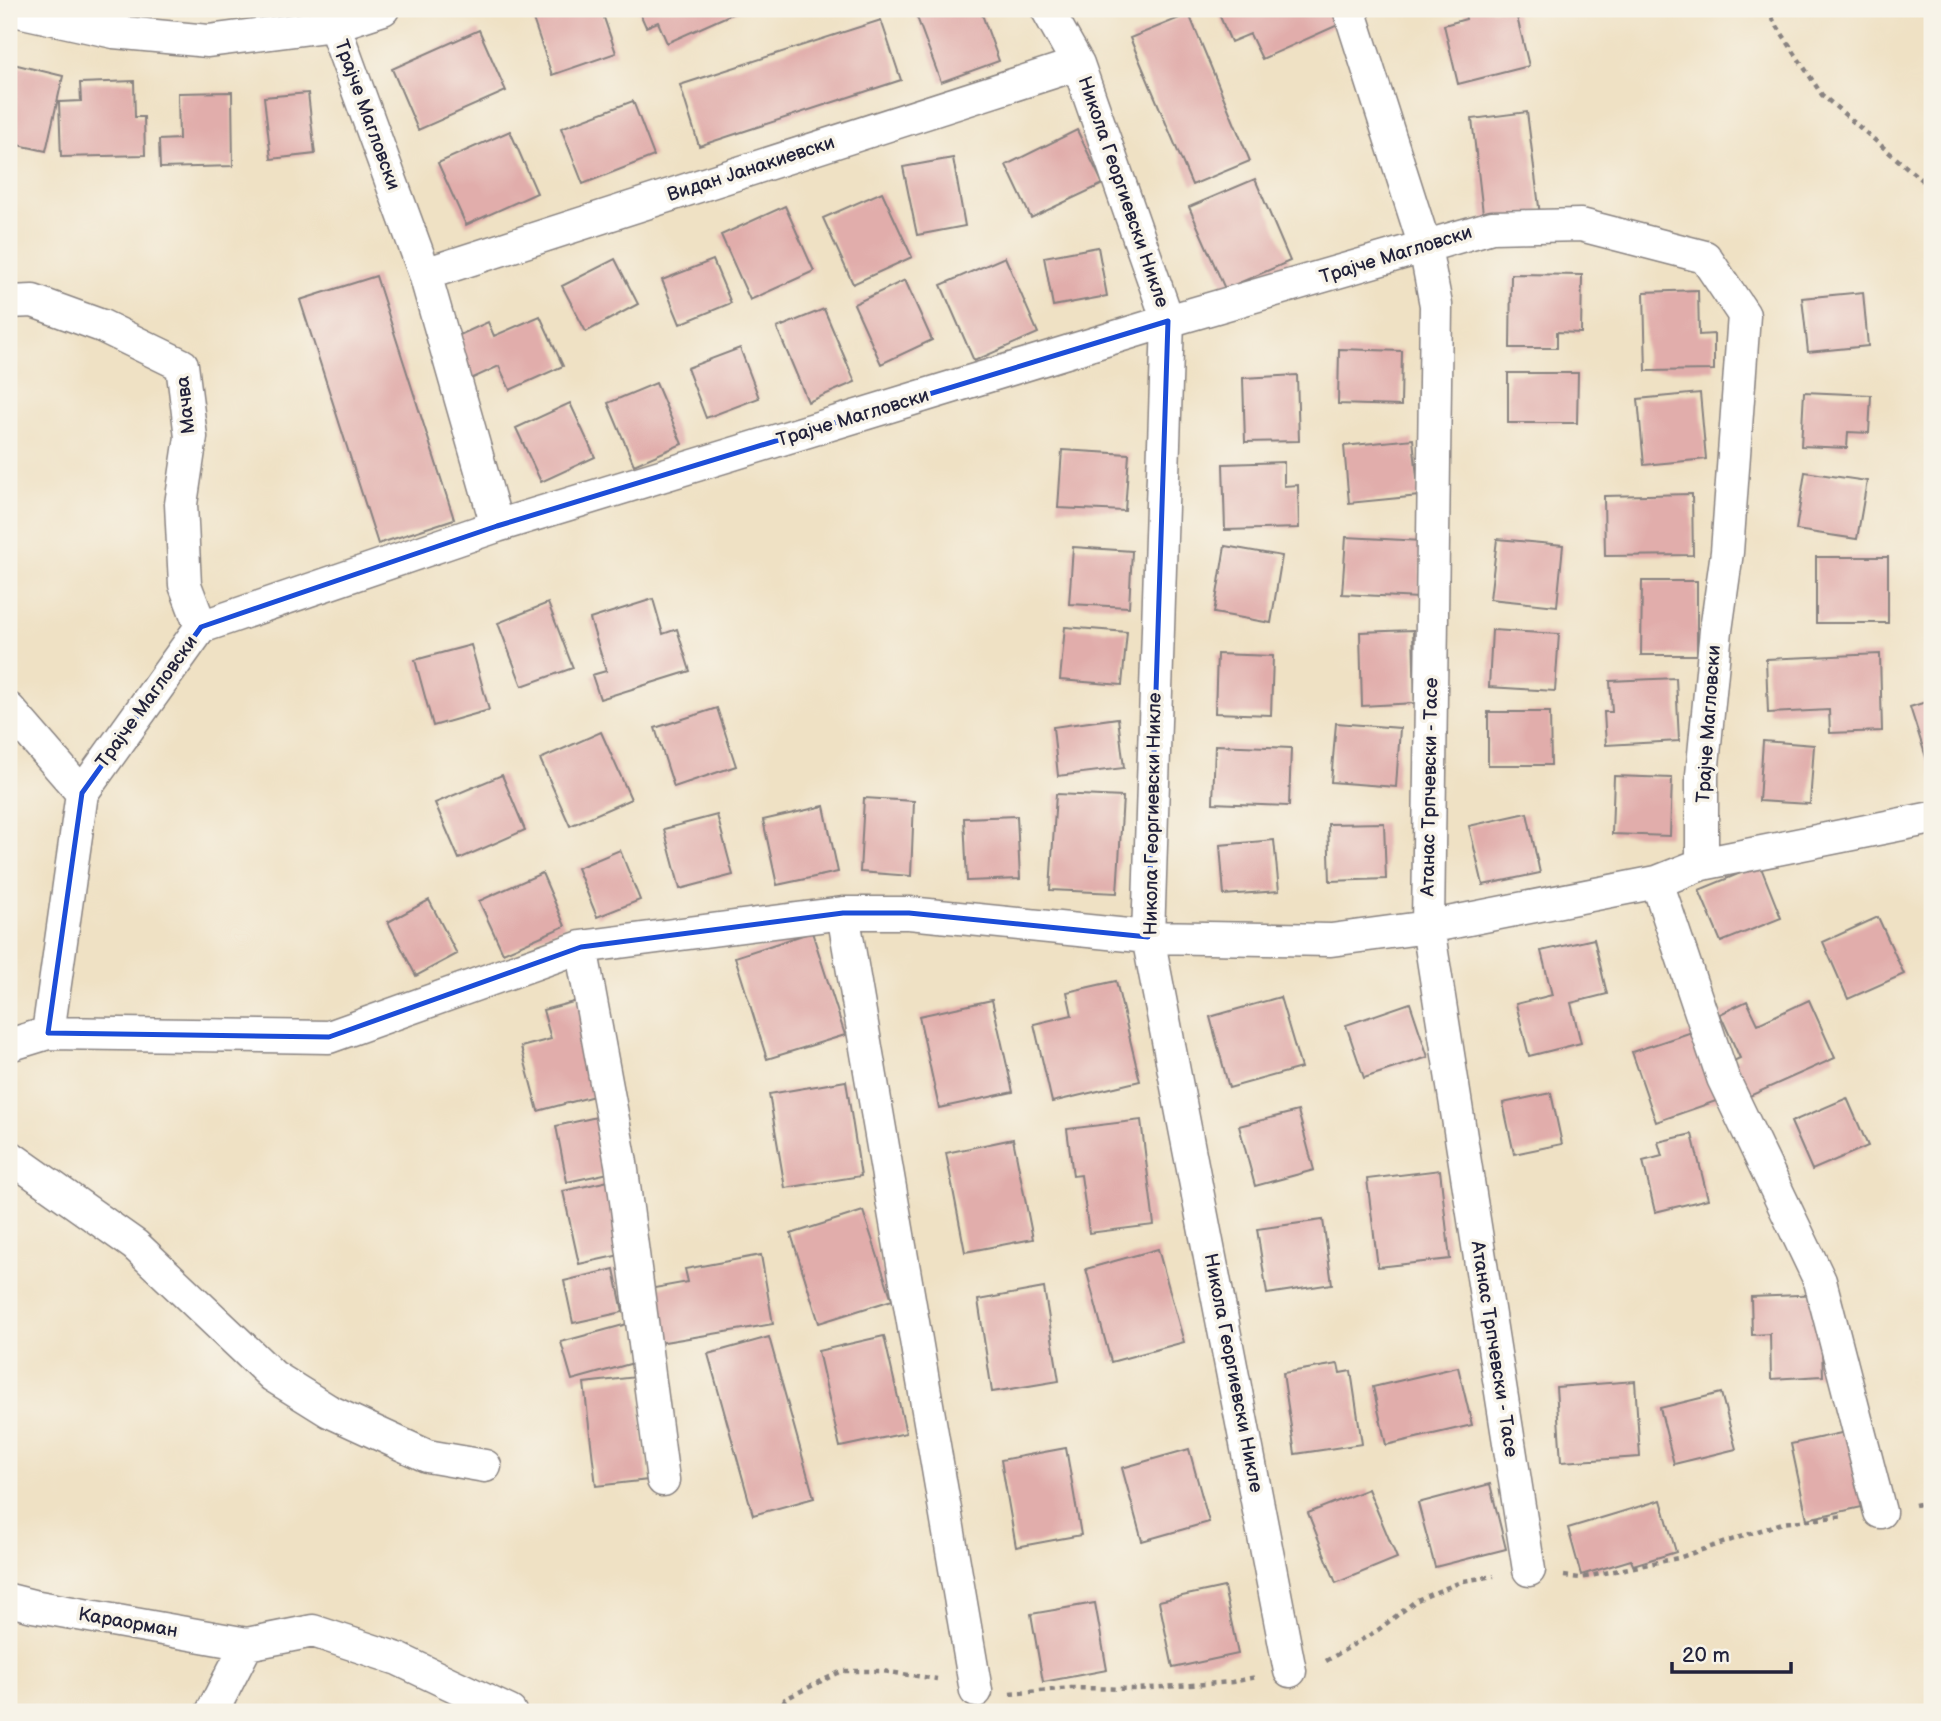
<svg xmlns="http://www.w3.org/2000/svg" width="1941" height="1721" font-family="'Balsamiq Sans',sans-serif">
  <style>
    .building { fill: #e1adab }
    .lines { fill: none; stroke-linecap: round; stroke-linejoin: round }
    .street-casing { stroke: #888280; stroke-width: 35 }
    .path { stroke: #888280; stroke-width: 4.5; stroke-dasharray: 5 5; stroke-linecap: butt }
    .street { stroke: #fff; stroke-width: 32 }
    .marked { fill: none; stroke: #1d4ed8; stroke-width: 5; stroke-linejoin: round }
    .labels { text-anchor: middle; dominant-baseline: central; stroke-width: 7; stroke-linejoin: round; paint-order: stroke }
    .street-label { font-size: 19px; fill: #22223b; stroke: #f7f3e8 }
  </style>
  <rect width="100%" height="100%" fill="#f7f3e8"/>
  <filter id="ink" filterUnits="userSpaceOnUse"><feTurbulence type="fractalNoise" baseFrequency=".0143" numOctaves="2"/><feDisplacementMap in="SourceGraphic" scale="14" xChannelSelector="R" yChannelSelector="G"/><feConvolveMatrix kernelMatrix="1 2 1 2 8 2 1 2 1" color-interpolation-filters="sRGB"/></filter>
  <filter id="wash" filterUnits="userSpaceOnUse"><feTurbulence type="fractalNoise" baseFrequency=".00686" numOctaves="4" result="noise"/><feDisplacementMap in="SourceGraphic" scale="28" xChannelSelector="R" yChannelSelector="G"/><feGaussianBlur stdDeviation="1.57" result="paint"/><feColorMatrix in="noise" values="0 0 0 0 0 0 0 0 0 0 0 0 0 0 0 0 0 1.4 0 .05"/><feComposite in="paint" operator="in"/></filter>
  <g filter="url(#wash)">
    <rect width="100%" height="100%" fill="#efe1c4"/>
    <g id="blocks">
      <path class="building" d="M563,9H601L616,53L552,75L533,19Z
        M638,9H743L667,43L658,22L646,27Z
        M914,9H980L999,61L941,82Z
        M1226,9H1331L1338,25L1262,59L1250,34L1231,42L1218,12Z
        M1464,9H1515L1529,66L1458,84L1444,25L1466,19Z
        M1189,14L1250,161L1192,185L1130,38Z
        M881,20L901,80L699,146L680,85Z
        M479,30L506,91L418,130L392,69Z
        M9,63L63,76L46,151L9,143Z
        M134,81L135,117H144L145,155L61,157L59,102L81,101L80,83Z
        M232,92L233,166L160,168L159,140L179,139L178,93Z
        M308,93L315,154L271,159L264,97Z
        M633,101L654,156L583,184L561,128Z
        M1527,112L1540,215L1484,222L1472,119Z
        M1077,130L1103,184L1031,218L1006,165Z
        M510,131L537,193L466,225L438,163Z
        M953,158L965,226L917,235L903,167Z
        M1255,179L1290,261L1225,289L1189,207Z
        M882,192L912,257L853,284L823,218Z
        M785,206L814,271L750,300L721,235Z
        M1098,247L1107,296L1053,306L1044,257Z
        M1005,257L1038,333L974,361L941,285Z
        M615,259L638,304L586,332L562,286Z
        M713,260L731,303L680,324L662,280Z
        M1511,274L1582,275L1581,333L1557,332V348H1510Z
        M376,276L454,519L378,544L300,300Z
        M905,280L932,340L881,364L854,304Z
        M1698,290L1699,335L1714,334V370L1646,371L1644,292Z
        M1863,292L1868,346L1808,352L1802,298Z
        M824,309L855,382L808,402L777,328Z
        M540,316L563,366L510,390L499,366L471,379L453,338L488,322L494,336Z
        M740,348L759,398L706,418L687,368Z
        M1339,349L1402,351L1401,406L1338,404Z
        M1508,373H1578L1577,423H1508Z
        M1297,375L1299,441L1245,442L1243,378Z
        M656,383L682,444L634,465L608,403Z
        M1804,392L1871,395L1869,433L1848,432L1847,448L1801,446Z
        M1700,393L1706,459L1644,465L1638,399Z
        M570,403L595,457L541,482L516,428Z
        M1413,439L1419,496L1349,503L1344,446Z
        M1062,450L1129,454L1125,511L1058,508Z
        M1284,462V486L1298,485L1299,528L1225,530L1223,464Z
        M1805,472L1867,481L1857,539L1796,530Z
        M1692,494L1693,555L1605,556L1604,496Z
        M1346,537L1422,541L1419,598L1342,594Z
        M1497,539L1563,545L1557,606L1490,599Z
        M1225,546L1282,556L1271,623L1214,613Z
        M1073,547L1132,551L1129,607L1069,604Z
        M1816,557H1888V623H1816Z
        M1642,581H1697V655H1641Z
        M653,599L663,634L677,629L690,671L600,699L592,675L606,671L590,619Z
        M548,603L573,668L522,686L498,623Z
        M1065,627L1127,632L1122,685L1060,680Z
        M1413,630L1415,703L1362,706L1360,632Z
        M1492,630L1559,634L1555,691L1489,687Z
        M471,645L489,710L433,726L415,660Z
        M1217,654L1273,656L1271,715L1215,713Z
        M1880,654L1882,731L1830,733L1829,710L1768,713L1766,659Z
        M1676,678L1679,741L1606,745L1604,712H1612L1610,681Z
        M1932,700V776L1910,707Z
        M717,708L736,766L674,787L655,728Z
        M1488,712H1550L1551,765H1488Z
        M1118,718L1124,768L1058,776L1053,727Z
        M1336,723L1400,728L1396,787L1331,782Z
        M601,732L631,799L570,826L540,759Z
        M1763,741L1814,745L1810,804L1759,801Z
        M1215,745L1291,748L1289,806L1213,803Z
        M502,775L525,830L459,859L435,803Z
        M1614,776L1672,778L1670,836L1612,834Z
        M1056,794L1123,797L1117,893L1050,890Z
        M864,798L914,801L911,876L860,872Z
        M824,806L838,872L777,885L763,820Z
        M1527,813L1540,873L1483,885L1469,826Z
        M717,815L733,875L680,889L664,829Z
        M1017,816L1020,879L967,881L964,818Z
        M1384,823L1386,879L1330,881L1328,824Z
        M1274,840L1279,891L1224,895L1220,845Z
        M620,850L640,900L597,917L577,868Z
        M1760,865L1781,918L1721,942L1699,890Z
        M542,873L565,926L503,953L479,901Z
        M429,900L457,954L416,976L388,922Z
        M1878,917L1904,974L1848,999L1823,942Z
        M812,932L845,1035L767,1059L735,957Z
        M1594,939L1607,994L1571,1003L1581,1043L1529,1056L1516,1004L1552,995L1541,951Z
        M1116,981L1140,1081L1052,1102L1034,1024L1072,1015L1067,992Z
        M1280,997L1301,1068L1229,1088L1210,1017Z
        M581,1000L605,1093L538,1111L521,1047L551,1039L543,1010Z
        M992,1000L1013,1092L939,1108L919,1016Z
        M1809,1000L1835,1058L1743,1099L1727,1064L1740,1058L1720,1014L1747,1001L1758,1024Z
        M1410,1003L1428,1057L1364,1078L1346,1025Z
        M1695,1031L1719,1100L1656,1122L1632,1052Z
        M846,1081L861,1176L785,1188L769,1094Z
        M1551,1093L1562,1144L1514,1154L1503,1103Z
        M1847,1098L1868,1146L1812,1170L1791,1122Z
        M1298,1111L1314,1170L1255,1186L1239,1126Z
        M606,1115L618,1171L567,1182L556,1126Z
        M1141,1120L1154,1225L1089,1233L1081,1175L1073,1176L1067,1129Z
        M1692,1134L1708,1199L1655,1212L1643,1161L1662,1156L1658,1142Z
        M1013,1139L1033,1239L965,1252L946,1153Z
        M1440,1170L1450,1259L1378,1267L1367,1179Z
        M613,1180L629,1253L579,1264L563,1191Z
        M863,1211L892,1300L819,1323L791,1234Z
        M1323,1220L1332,1284L1267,1294L1257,1229Z
        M1158,1249L1184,1342L1111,1362L1086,1269Z
        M761,1255L773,1324L658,1343L649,1289L688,1282L685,1269Z
        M614,1269L623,1312L573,1323L564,1281Z
        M1044,1288L1059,1381L992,1392L978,1300Z
        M1820,1294L1823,1376L1771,1379L1770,1334L1752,1335L1751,1297Z
        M627,1324L637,1362L572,1380L561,1342Z
        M884,1336L906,1433L840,1447L818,1351Z
        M769,1337L814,1498L753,1515L708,1354Z
        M1338,1364L1340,1373L1351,1371L1362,1444L1295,1454L1283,1373Z
        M1458,1367L1472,1425L1386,1445L1373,1387Z
        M636,1377L648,1480L596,1486L584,1383Z
        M1635,1381L1640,1457L1561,1462L1556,1387Z
        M1721,1393L1736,1449L1674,1464L1660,1408Z
        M1855,1430L1871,1505L1807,1519L1791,1444Z
        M1066,1448L1081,1535L1016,1547L1001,1460Z
        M1189,1449L1209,1522L1142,1541L1122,1468Z
        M1490,1484L1506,1549L1435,1567L1418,1503Z
        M1368,1489L1397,1558L1336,1583L1308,1513Z
        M1661,1500L1676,1552L1633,1565L1631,1560L1581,1575L1568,1528Z
        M1224,1587L1238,1654L1173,1668L1159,1601Z
        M1095,1603L1107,1670L1043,1682L1031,1614Z"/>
    </g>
  </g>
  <g filter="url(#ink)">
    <use href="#blocks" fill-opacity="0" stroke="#888280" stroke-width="2"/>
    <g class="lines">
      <g class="street-casing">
        <path id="street" d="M9,9L114,32L208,41L334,25L383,9
          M1047,9L1078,64L1168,321L1148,937L1290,1671
          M1349,9L1425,247L1436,305L1428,927L1529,1570
          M334,25L425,274L497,526
          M425,274L1078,64
          M9,302L33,301L102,326L182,365L191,437L181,504L185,585L201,627
          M9,709L82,793L48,1033
          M82,793L201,627L497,526L1168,321L1492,227L1581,225L1705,257L1744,315L1727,552L1716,630L1702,775V864
          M1657,882L1723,1078L1820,1281L1880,1512
          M843,913L976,1691
          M581,947L621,1163L663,1480
          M9,1045L48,1033L329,1037L581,947L843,913H909L1148,937L1331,940L1428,927L1657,882L1702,864L1932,818
          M9,1156L135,1245L273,1376L329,1411L427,1456L485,1466
          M9,1600L33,1606L247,1644
          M212,1712L247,1644L313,1631L398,1659L510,1712"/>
      </g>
      <path class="path" d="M1766,9L1822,95L1932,189
        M1915,1505L1932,1501
        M1564,1576L1580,1578L1678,1558L1782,1523L1845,1516
        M1326,1661L1378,1630L1417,1600L1463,1581L1494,1576
        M1010,1694L1071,1688L1137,1689L1232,1682L1256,1677
        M779,1712L785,1699L842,1671H882L937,1679"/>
      <use href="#street" class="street"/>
    </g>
  </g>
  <path class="marked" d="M1168,321L1148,937L909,913H843L581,947L329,1037L48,1033L82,793L201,627L497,526Z"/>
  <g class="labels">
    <g class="street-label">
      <text transform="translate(367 115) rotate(70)">Трајче Магловски</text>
      <text transform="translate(751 169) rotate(-18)">Видан Јанакиевски</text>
      <text transform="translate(1123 192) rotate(71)">Никола Георгиевски Никле</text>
      <text transform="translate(1396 255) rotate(-17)">Трајче Магловски</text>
      <text transform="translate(186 405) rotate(-96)">Мачва</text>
      <text transform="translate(853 418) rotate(-17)">Трајче Магловски</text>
      <text transform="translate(147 702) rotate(-54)">Трајче Магловски</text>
      <text transform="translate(1709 724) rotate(-86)">Трајче Магловски</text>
      <text transform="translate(1430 787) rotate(-89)">Атанас Трпчевски - Тасе</text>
      <text transform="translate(1153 814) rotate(-89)">Никола Георгиевски Никле</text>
      <text transform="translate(1494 1349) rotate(81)">Атанас Трпчевски - Тасе</text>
      <text transform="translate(1233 1373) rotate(79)">Никола Георгиевски Никле</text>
      <text transform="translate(128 1623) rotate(10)">Караорман</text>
    </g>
  </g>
  <rect width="1941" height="1721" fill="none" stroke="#f7f3e8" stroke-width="35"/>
  <path d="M1672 1662v10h119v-10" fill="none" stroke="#22223b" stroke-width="3.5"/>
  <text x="1682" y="1662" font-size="21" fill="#22223b" stroke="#f7f3e8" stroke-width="5" paint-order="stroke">20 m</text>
</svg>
